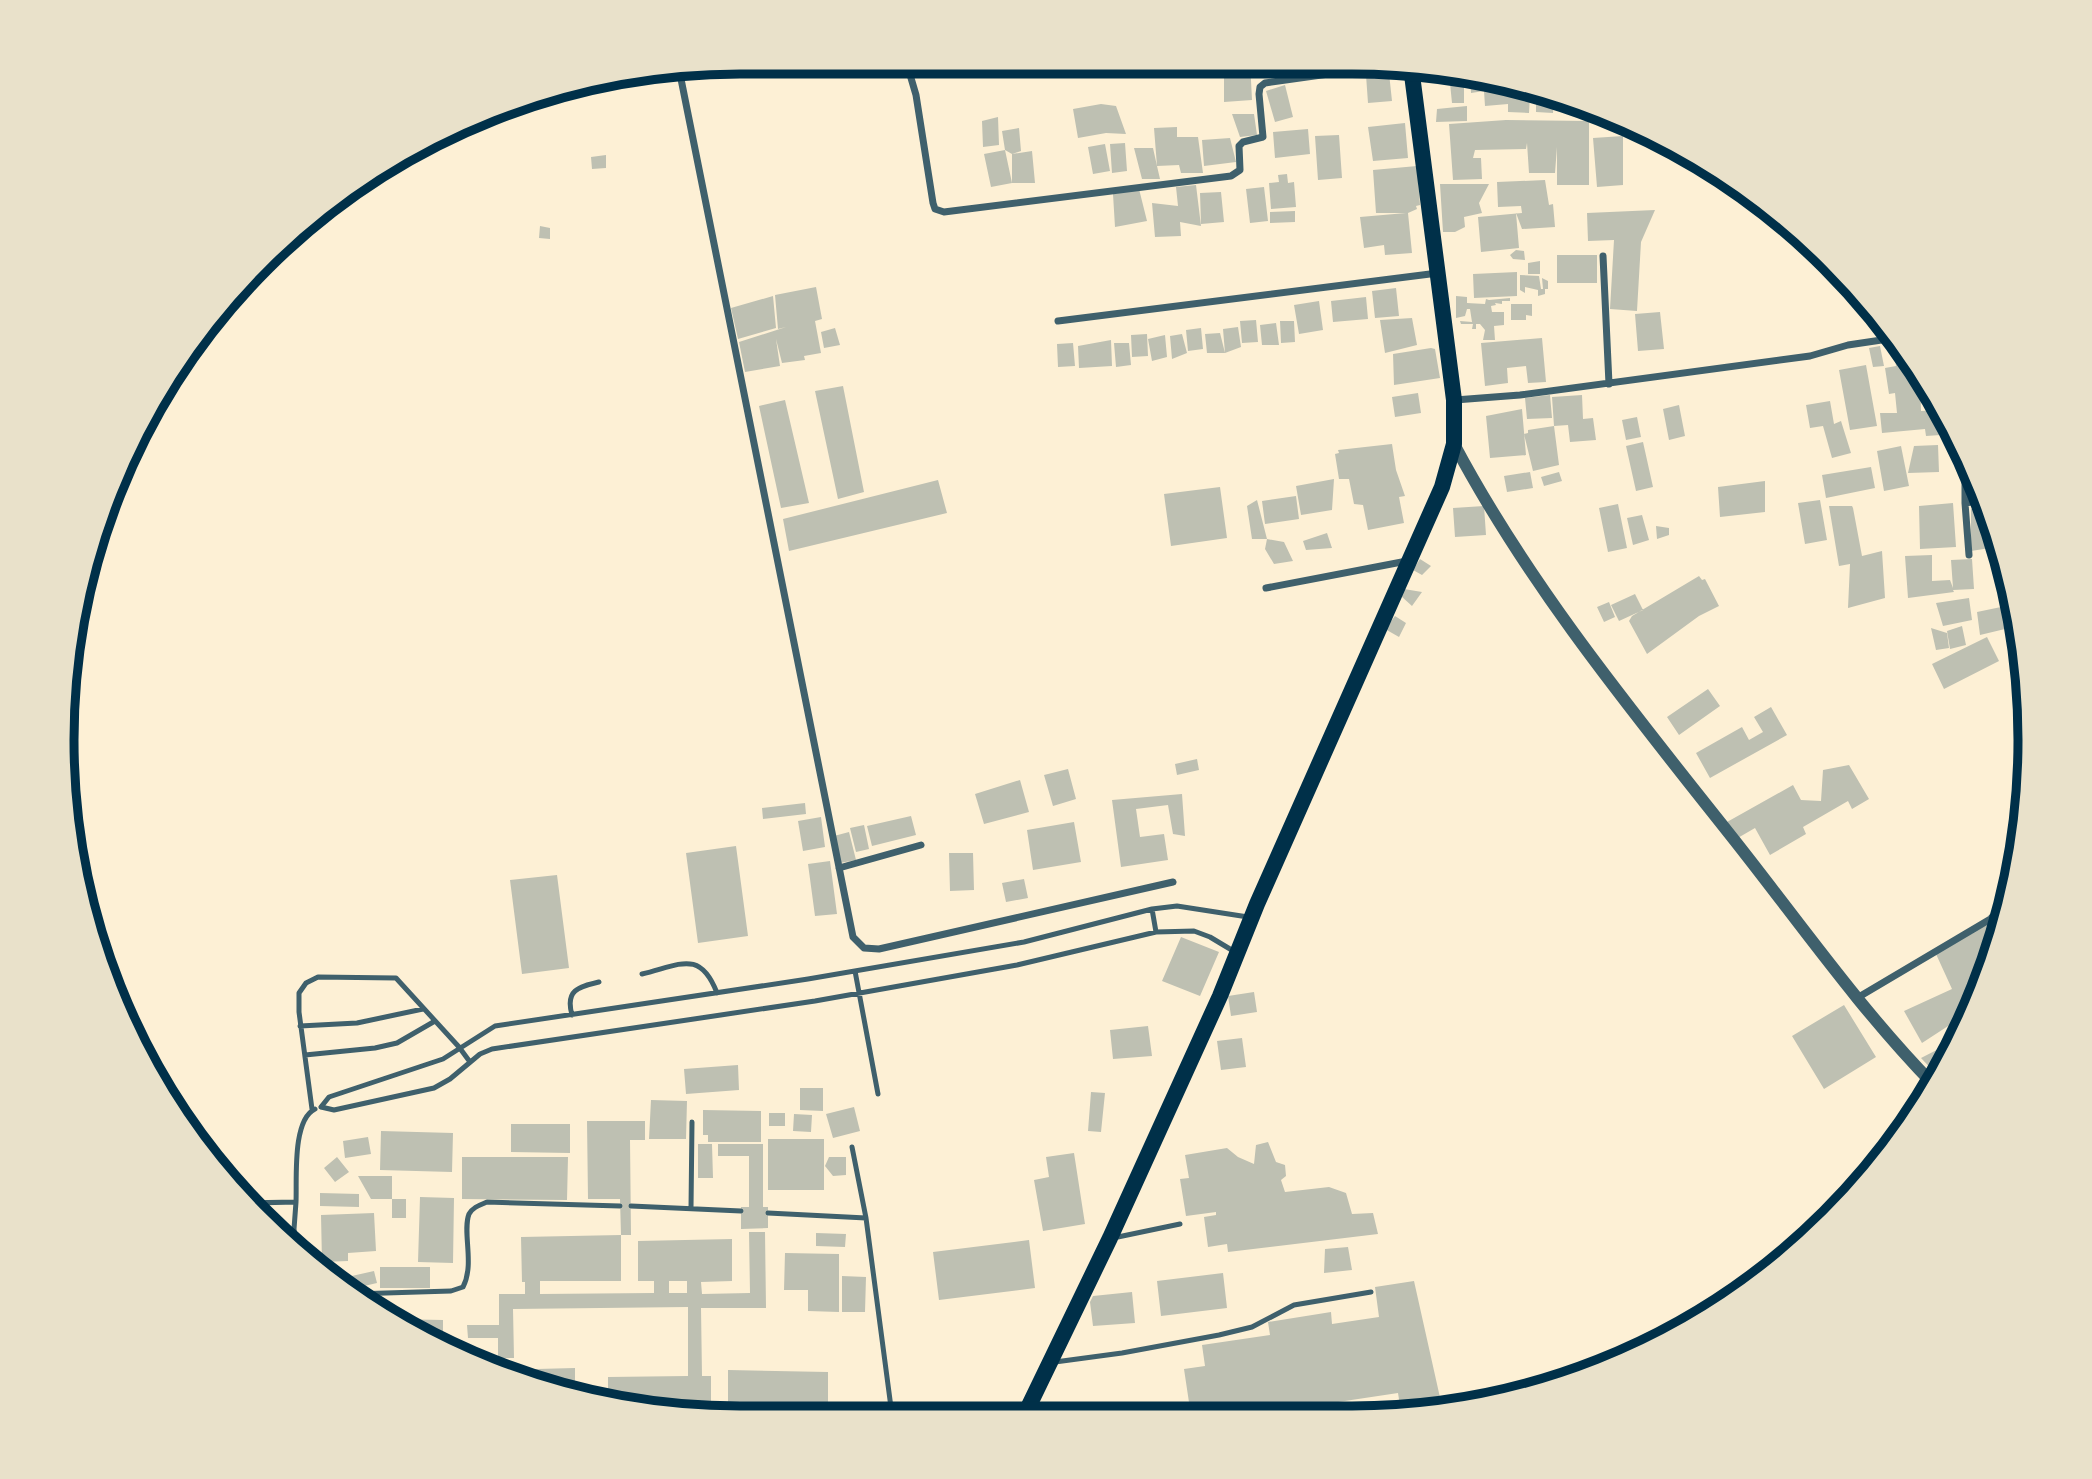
<svg xmlns="http://www.w3.org/2000/svg" width="2092" height="1479" font-family="'DM Sans',sans-serif">
  <style>
    .building { fill: #bec0b2; fill-rule: evenodd }
    .lines { fill: none; stroke-linecap: round; stroke-linejoin: round }
    .service { stroke: #3f606c; stroke-width: 5 }
    .minor { stroke: #3f606c; stroke-width: 7 }
    .tertiary { stroke: #3f606c; stroke-width: 12 }
    .primary { stroke: #003049; stroke-width: 16 }
    .rim { fill: none; stroke: #003049; stroke-width: 9 }
  </style>
  <rect width="100%" height="100%" fill="#fdf0d5"/>
  <path class="building" d="M1224,61H1250L1252,100L1224,102Z
    M1312,61H1332L1333,70L1313,72Z
    M1456,71L1464,72V103H1452L1450,83H1437V73Z
    M1389,73L1392,101L1368,103L1366,75Z
    M1470,73L1482,74L1483,81L1495,78L1494,89H1511V84L1535,93L1530,95L1529,113L1508,112V104L1485,106L1484,91L1471,93Z
    M1285,85L1293,117L1275,122L1266,91Z
    M1536,94L1554,100L1553,113L1536,112Z
    M1101,104L1116,106L1126,134L1106,133L1078,138L1073,109Z
    M1467,106V121L1436,122L1437,109Z
    M1232,114H1254L1257,135L1240,137Z
    M998,117L999,145L983,147L982,121Z
    M1506,120L1589,121V185H1557V147L1555,173H1529L1527,143L1526,149L1475,150L1473,158H1481L1482,179L1453,180L1449,124Z
    M1405,123L1408,158L1373,161L1368,127Z
    M1177,127V137H1198L1203,173H1181L1179,165L1157,166L1160,179H1142L1134,148H1153L1157,166L1154,128Z
    M1019,128L1021,151L1012,154L1032,151L1035,183H1012V154L1005,150L1002,131Z
    M1308,129L1310,154L1275,158L1273,132Z
    M1339,135L1342,178L1318,180L1315,136Z
    M1623,136V185L1597,187L1593,138Z
    M1230,138L1236,162L1204,166L1202,140Z
    M1125,143L1127,171L1112,173L1110,144Z
    M1105,144L1110,171L1093,174L1088,147Z
    M1005,150L1012,183L991,187L984,154Z
    M606,155V168L592,169L591,157Z
    M1417,166L1420,205L1416,206L1417,209L1408,213L1412,253L1385,255L1384,245L1364,248L1360,217L1406,213H1376L1373,170Z
    M1287,174L1288,183L1294,182L1296,207L1271,209L1269,183L1279,182L1278,175Z
    M1545,180L1549,205L1553,204L1555,227L1522,229L1516,213L1519,248L1481,252L1478,217L1522,213L1521,206L1498,207L1497,182Z
    M1440,184H1489L1479,203L1482,213L1464,217L1465,227L1455,232H1443Z
    M1196,185L1201,226L1180,222L1181,236L1155,237L1152,203L1178,206L1176,187Z
    M1264,187L1268,221L1250,223L1246,189Z
    M1139,189L1147,221L1115,227L1113,194Z
    M1221,192L1224,222L1201,224L1200,193Z
    M1655,210L1641,242L1637,311L1610,309L1614,240L1588,241L1587,213Z
    M1295,211V222L1270,223V212Z
    M540,226L550,228V239L539,238Z
    M1516,250L1524,251L1525,260L1513,259L1510,255Z
    M1557,255H1597V283H1557Z
    M1540,261V274H1528V263Z
    M1517,272V296L1474,298L1473,274Z
    M1520,275L1539,276L1541,289H1545H1543L1542,278L1548,281V289H1545V294L1538,296V290L1525,287V293L1520,290Z
    M816,287L822,319L815,321L821,353L804,356L805,360L782,363L776,339L780,366L745,372L739,342L786,327L778,329L775,295Z
    M1396,288L1399,316L1375,318L1372,291Z
    M773,296L776,328L738,339L731,308Z
    M1456,296L1467,297V303L1485,304L1486,299L1489,300L1491,304L1489,300L1510,298V301H1502V304L1495,303L1496,305L1491,306L1492,312H1504V325L1494,326L1495,340H1483L1485,330L1480,324H1476V329H1472L1473,324H1461L1460,321L1472,322L1470,309H1467L1465,316L1456,318Z
    M1366,297L1368,319L1333,322L1331,301Z
    M1319,301L1323,330L1299,334L1294,305Z
    M1511,304H1532V316L1526,315V320H1511Z
    M1660,312L1664,349L1638,351L1635,314Z
    M1412,318L1417,345L1385,353L1380,320Z
    M1256,320L1258,342L1242,343L1240,321Z
    M1280,321H1294L1295,342L1281,343Z
    M1276,323L1279,345H1262L1260,325Z
    M1238,327L1241,347L1225,353L1223,329Z
    M835,328L840,345L824,348L821,332Z
    M1201,328L1203,349L1188,351L1186,330Z
    M1220,333L1225,353H1207L1205,334Z
    M1147,334L1148,356L1132,357L1131,335Z
    M1182,334L1187,353L1172,359L1170,336Z
    M1165,335L1167,357L1152,361L1148,339Z
    M1542,338L1546,382L1528,383L1526,366L1507,368L1508,383L1485,386L1481,343Z
    M1111,340L1112,366L1079,368L1078,346Z
    M1898,341L1920,372L1921,411L1944,410L1955,434L1926,436L1925,429L1882,433L1880,413H1897L1895,393L1889,394L1885,368L1896,366L1893,342Z
    M1073,343L1075,366L1058,367L1057,344Z
    M1114,343H1129L1131,365L1116,367Z
    M1880,346L1884,366L1873,367L1869,348Z
    M1431,348L1435,349L1440,378L1394,385L1393,354Z
    M1866,365L1877,426L1850,430L1839,370Z
    M843,386L864,492L838,499L815,391Z
    M1418,393L1421,413L1395,417L1392,397Z
    M1935,394L1941,404L1929,406L1927,395Z
    M1550,395L1552,418L1527,419L1525,398Z
    M1582,395L1583,419L1593,418L1596,440L1570,442L1568,425L1554,426L1552,397Z
    M785,400L809,503L781,508L759,406Z
    M1830,401L1834,424L1841,421L1851,453L1832,458L1823,426L1810,428L1806,405Z
    M1679,405L1685,436L1669,440L1663,409Z
    M1522,409L1526,455L1490,458L1486,416Z
    M1637,417L1641,437L1626,440L1622,420Z
    M1554,426L1559,465L1533,471L1524,434L1528,433V430Z
    M1643,442L1653,487L1636,491L1626,446Z
    M1392,444L1396,470L1405,496L1399,497L1404,523L1368,530L1363,505L1354,504L1349,479H1339L1335,454L1339,453L1338,450Z
    M1938,445L1939,472L1908,473L1914,446Z
    M1901,446L1909,486L1884,491L1877,451Z
    M1871,467L1875,488L1826,498L1822,475Z
    M1530,472L1533,488L1507,492L1504,476Z
    M1559,472L1562,481L1544,486L1541,477Z
    M1334,479L1332,510L1301,515L1296,486Z
    M938,480L947,513L789,551L783,519Z
    M1765,481V512L1720,517L1718,487Z
    M1220,487L1227,538L1171,546L1164,494Z
    M1296,496L1299,519L1265,524L1262,501Z
    M1257,500L1267,539L1284,542L1293,561L1274,564L1265,549L1267,539H1252L1247,506Z
    M1820,500L1827,540L1805,544L1798,503Z
    M1953,503L1956,547L1920,549L1919,506Z
    M1618,504L1627,548L1608,552L1599,508Z
    M1484,506L1486,535L1455,537L1453,508Z
    M1829,506H1852L1853,508L1862,556L1882,551L1885,598L1848,608L1850,564L1839,566Z
    M1988,506L1995,521L2004,561H1991L1990,548L1971,551V509Z
    M1642,515L1649,540L1633,545L1627,518Z
    M1656,526L1669,528V535L1657,539Z
    M1327,533L1332,548L1306,550L1303,541Z
    M1932,555V581L1950,580L1953,588L1951,560L1972,559L1974,589L1953,590L1954,592L1908,598L1905,556Z
    M1420,559L1431,566L1422,575L1413,570Z
    M1699,576L1702,580L1705,579L1719,606L1699,616L1647,654L1629,621L1632,616Z
    M1404,589L1422,592L1412,606L1401,596Z
    M1635,594L1643,610L1619,621L1611,605Z
    M1969,598L1972,620L1943,626L1936,603Z
    M1609,602L1615,617L1604,622L1597,607Z
    M2001,607L2005,629L1980,635L1977,612Z
    M1395,616L1406,623L1399,637L1385,629Z
    M1962,626L1966,645L1950,649L1947,631Z
    M1931,628L1947,633L1949,648L1936,650Z
    M1987,637L1999,661L1944,689L1932,664Z
    M1708,689L1720,706L1679,735L1667,717Z
    M1771,707L1787,735L1710,778L1696,753L1742,727L1749,740L1763,732L1754,717Z
    M1197,759L1199,770L1177,775L1175,764Z
    M1849,765L1869,799L1852,809L1848,801L1803,827L1806,834L1770,855L1755,828L1736,839L1727,822L1793,785L1801,800L1821,801L1823,770Z
    M1068,769L1076,799L1053,806L1044,775Z
    M1020,780L1029,812L984,824L975,794Z
    M1182,794L1185,836L1173,834L1168,805L1136,809L1140,837L1164,834L1168,860L1121,867L1112,800Z
    M805,803L806,814L763,819L762,808Z
    M911,816L916,835L872,846L867,826Z
    M821,817L825,847L803,851L798,821Z
    M1074,822L1081,862L1033,870L1027,830Z
    M864,825L869,849L856,852L850,828Z
    M849,832L856,860L840,863L834,836Z
    M736,846L748,936L698,943L686,853Z
    M949,853H973L974,890L950,891Z
    M830,861L837,914L815,916L808,864Z
    M557,875L569,968L522,974L510,880Z
    M1024,879L1028,898L1006,902L1002,883Z
    M2008,912L1968,1021L1965,1015L1922,1043L1904,1011L1952,989L1936,954Z
    M1181,937L1219,952L1200,996L1162,981Z
    M1254,992L1257,1012L1231,1016L1228,996Z
    M1844,1005L1876,1057L1824,1089L1792,1036Z
    M1148,1026L1152,1056L1113,1059L1110,1030Z
    M1962,1037L1938,1076L1921,1058Z
    M1242,1038L1246,1067L1221,1070L1217,1041Z
    M738,1065L739,1090L686,1094L684,1069Z
    M800,1088H823V1111L800,1110Z
    M1091,1092L1105,1093L1101,1132L1088,1131Z
    M651,1100L687,1101L686,1139H649Z
    M854,1107L860,1131L833,1138L826,1114Z
    M703,1110L761,1111V1142H708V1135H703Z
    M769,1113H785V1126H769Z
    M794,1114L812,1115L811,1132L793,1131Z
    M587,1121H645V1140H630L631,1235H621V1281H540V1294L654,1293V1281H638V1241L732,1239V1281L701,1282L702,1294L750,1293L749,1232H765L766,1308H701L702,1376H711V1410H687V1415L608,1402V1377L688,1376V1307L513,1309L514,1358H498V1338H468L467,1325H499V1294H525V1282H522L521,1237L621,1235L620,1199H588ZM669,1281H687V1293H669Z
    M511,1124H570V1153L511,1152Z
    M381,1131L453,1133L452,1172L380,1170Z
    M368,1137L371,1154L345,1158L343,1141Z
    M768,1139H824V1190H768Z
    M1268,1142L1276,1162L1285,1165L1286,1176L1281,1180L1285,1192L1329,1187L1346,1193L1352,1214L1373,1213L1378,1234L1228,1252L1227,1244L1208,1247L1204,1217L1216,1215V1212L1186,1216L1180,1179L1189,1178L1185,1155L1227,1148L1238,1157L1254,1164L1256,1145Z
    M698,1144H712L713,1178H698Z
    M718,1144H763V1207H768V1228L741,1229V1207H749V1156H718Z
    M1074,1153L1085,1224L1043,1231L1034,1180L1049,1177L1046,1157Z
    M337,1157L349,1172L335,1182L324,1168Z
    M462,1157H568L567,1200L462,1199Z
    M829,1157H846V1175L833,1176L825,1166Z
    M358,1176H392V1199H371Z
    M320,1193L359,1194V1207L320,1206Z
    M420,1197L454,1198L453,1263L418,1262Z
    M392,1199H406V1218H392Z
    M374,1213L376,1251L348,1253V1261L322,1262L321,1215Z
    M816,1233L846,1234L845,1247L816,1246Z
    M1029,1240L1035,1288L939,1300L933,1252Z
    M1348,1247L1352,1270L1324,1273L1325,1249Z
    M785,1253L839,1254V1312L808,1311V1290H784Z
    M380,1267H430V1288H380Z
    M374,1271L377,1283L347,1290L334,1282V1280Z
    M1223,1273L1227,1308L1161,1316L1157,1281Z
    M842,1276L866,1277L865,1312H842Z
    M1414,1281L1443,1411L1401,1412L1398,1393L1265,1413H1213L1212,1406L1190,1409L1184,1369L1205,1366L1202,1345L1270,1335L1268,1322L1331,1312L1332,1324L1379,1317L1375,1287Z
    M1132,1292L1135,1323L1093,1326L1090,1302L1093,1296Z
    M394,1319L443,1320V1349L440,1348Z
    M575,1368V1397L564,1395L498,1370Z
    M728,1370L828,1372V1416L728,1414Z"/>
  <g class="lines">
    <path class="service" d="M1152,909L1156,932
      M855,971L878,1094
      M642,974C680,965 700,949 717,993
      M572,1015C565,990 578,987 599,982
      M300,1026L357,1023L423,1009
      M305,1055L375,1048L397,1043L435,1021
      M321,1107L329,1097L443,1059L495,1026L808,979L1024,942L1152,909L1177,906L1248,917
      M321,1107L334,1110L434,1088L450,1079L480,1054L492,1049L815,1001L1017,965L1156,932L1194,931L1210,937L1235,952
      M312,1109L299,1012V993L306,983L318,977L396,978L459,1047L470,1062
      M852,1147L866,1218L892,1415
      M296,1202C297,1179 292,1120 315,1109
      M248,1203L296,1202L294,1229L297,1250
      M631,1206L741,1211
      M691,1208L692,1122
      M768,1213L866,1218
      M1113,1238L1180,1224
      M353,1294L451,1291L463,1287C475,1264 462,1232 469,1214C473,1207 480,1205 487,1202L620,1206
      M1055,1362L1122,1353L1219,1335L1252,1327L1294,1305L1371,1292"/>
    <path class="minor" d="M906,61L916,95L933,203L935,209L944,212L1231,176L1240,170L1239,146L1243,142L1263,137L1259,94L1260,87L1265,83L1393,65
      M679,69L853,937L864,948L879,949L1173,882
      M1603,256L1609,384
      M1058,321L1438,273
      M1455,400L1520,395L1810,356L1848,345L1895,338
      M1965,455V503L1969,555
      M1965,503L1985,500
      M1266,588L1407,561
      M839,868L921,845
      M1992,917L2001,933
      M1857,998L2009,908"/>
    <path class="tertiary" d="M1454,444C1531,589 1637,717 1739,846C1802,926 1861,1010 1933,1084"/>
    <path class="primary" d="M1025,1414L1110,1238L1220,996L1257,904L1442,487L1454,444V400L1411,67"/>
  </g>
  <path d="M0 0H2092V1479H0ZM740 74H1352A666 666 0 0 1 2018 740V740A666 666 0 0 1 1352 1406H740A666 666 0 0 1 74 740V740A666 666 0 0 1 740 74Z" fill="#e9e1ca" fill-rule="evenodd"/>
  <path class="rim" d="M740 74H1352A666 666 0 0 1 2018 740V740A666 666 0 0 1 1352 1406H740A666 666 0 0 1 74 740V740A666 666 0 0 1 740 74Z"/>
</svg>
